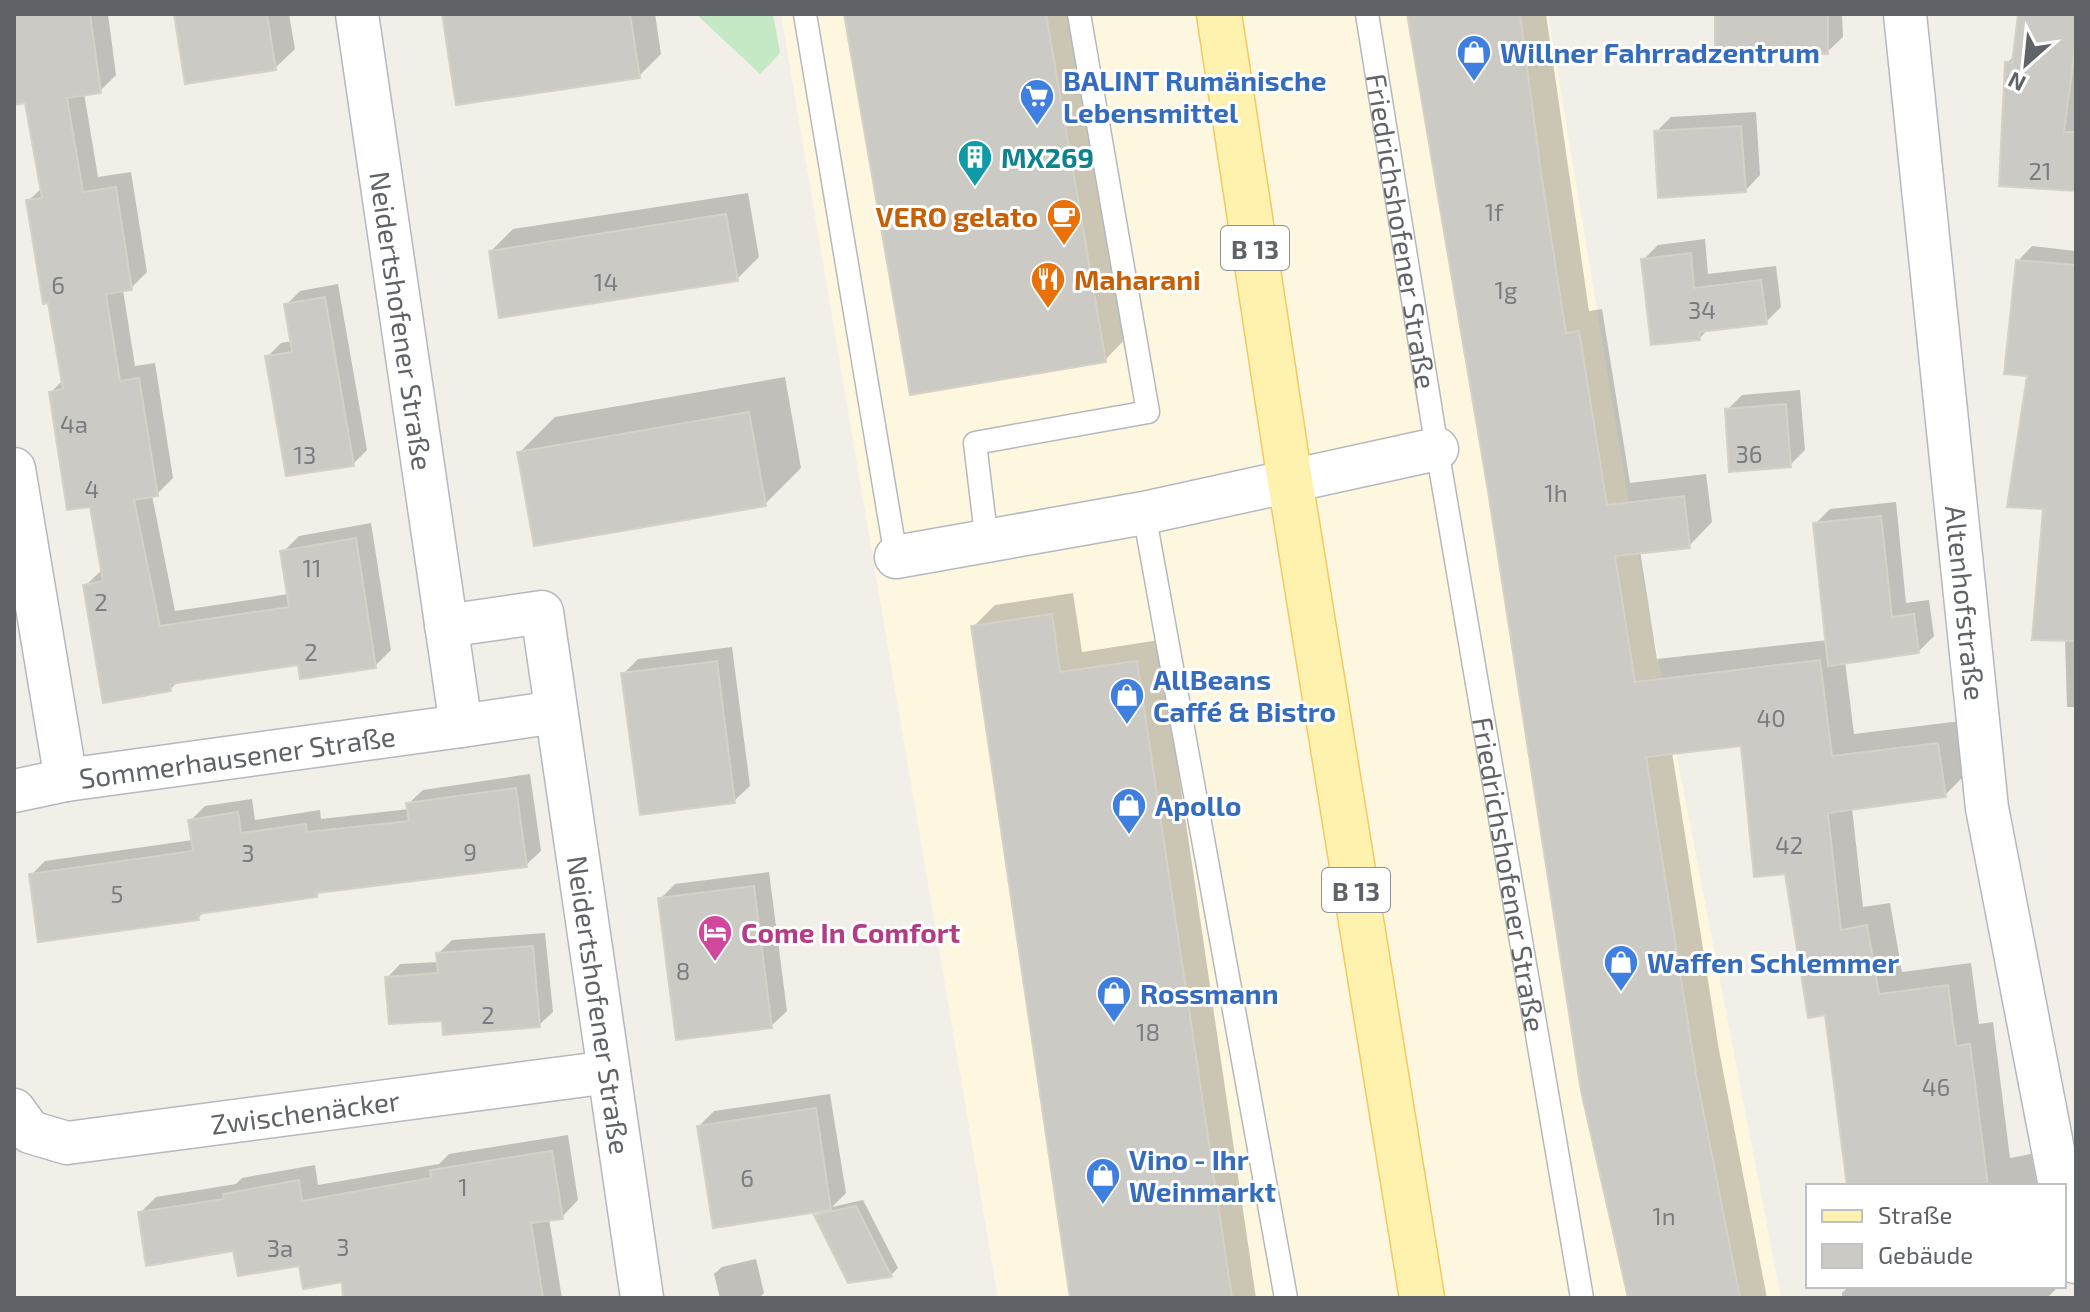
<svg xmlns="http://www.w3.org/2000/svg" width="2090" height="1312" font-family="'Exo 2',sans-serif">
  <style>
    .commercial { fill: #fef7e0 }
    .green { fill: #c5e8c5 }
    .shadow { fill: #0003 }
    .building { fill: #cccac5; stroke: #d6d1c6; stroke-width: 2 }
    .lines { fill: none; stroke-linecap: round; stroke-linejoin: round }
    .service-casing { stroke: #b5b8bc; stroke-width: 25 }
    .minor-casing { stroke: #b5b8bc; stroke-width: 45 }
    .primary-casing { stroke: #f2c960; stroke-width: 47 }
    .service { stroke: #fff; stroke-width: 22 }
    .minor { stroke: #fff; stroke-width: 42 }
    .primary { stroke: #fff2af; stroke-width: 44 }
    .labels { text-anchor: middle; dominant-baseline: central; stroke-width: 6; stroke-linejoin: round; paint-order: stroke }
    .number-label { font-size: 24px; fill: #7a7d7f }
    .shield { fill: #fff; stroke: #8f9295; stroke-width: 2 }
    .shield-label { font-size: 26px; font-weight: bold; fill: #5f6368 }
    .shop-label { font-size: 28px; font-weight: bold; fill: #366cbe; stroke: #fff; text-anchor: start }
    .culture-label { font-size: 28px; font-weight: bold; fill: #0d838f; stroke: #fff; text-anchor: start }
    .food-label { font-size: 28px; font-weight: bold; fill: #c56008; stroke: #fff; text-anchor: end }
    .street-label { font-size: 28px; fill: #5f6368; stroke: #fff }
    .hotel-label { font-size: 28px; font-weight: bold; fill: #b23c85; stroke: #fff; text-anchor: start }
  </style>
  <rect width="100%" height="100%" fill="#f1efe8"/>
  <path class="commercial" d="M781,14H1548L1633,527L1781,1298H998Z"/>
  <path class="green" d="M696,14H773L780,53L760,74Z"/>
  <path class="shadow" d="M14,14H108L116,75L100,91L84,93L98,177L131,172L147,272L131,288L123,290L135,366L155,363L173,478L157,494L152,495L175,611L289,594L283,552L299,536L371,523L391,650L375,666L300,663L179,681L170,689L85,586L103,569L91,505L51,392L63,380L28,201L42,188L26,101L14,103Z
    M176,14H289L295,49L275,68Z
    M447,14H655L661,54L639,76Z
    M847,14H1080L1134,330L1105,360Z
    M1409,14H1546L1589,311L1602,309L1630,483L1706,474L1712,522L1689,546L1640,551L1657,659L1828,640L1815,524L1830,509L1896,502L1906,603L1929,600L1934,636L1919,651L1845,661L1854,734L1961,721L1968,772L1945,795L1852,808L1863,907L1890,903L1902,972L1971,963L1979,1024L1993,1022L2010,1158L2031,1154L2037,1186H1873L1786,872L1743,744L1672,752L1719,1050L1767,1298H1632L1488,485Z
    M1717,14H1842L1843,37L1827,52Z
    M2020,14H2076V189L2007,63L2015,55Z
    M1756,112L1760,175L1745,191L1656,132L1671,117Z
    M748,193L759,257L737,279L491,251L513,229Z
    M1705,239L1708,274L1776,266L1781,307L1766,322L1709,328L1699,339L1643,260L1658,245Z
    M2032,246L2076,251V707H2067L2065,639L2045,508L2018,261Z
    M338,284L367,450L353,464L267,357L281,343L292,341L286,305L300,291Z
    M785,377L801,468L765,504L519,453L555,417Z
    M1800,390L1805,450L1790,465L1727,410L1742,395Z
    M1073,593L1082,652L1159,640L1256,1298H1072L973,627L995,605Z
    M732,647L750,786L734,801L623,674L638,659Z
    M530,774L541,851L526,865L321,891L316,895L205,911L198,918L31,875L45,861L193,840L190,821L205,806L252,799L255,820L320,810L321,819L409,809L408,804L423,790Z
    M769,872L787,1011L771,1026L660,899L675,884Z
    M545,933L553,1012L539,1025L444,1018L387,978L400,964L439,962L438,954L452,940Z
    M830,1094L846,1193L832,1207L863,1200L898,1268L891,1275L817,1216L823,1209L699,1126L714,1111Z
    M568,1135L578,1200L562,1217L549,1219L562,1298H458L235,1248L140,1213L156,1197L236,1184L242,1178L315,1165L318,1185L439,1164L449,1154Z
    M756,1259L764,1293L759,1298H720L714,1274L722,1267Z
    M1849,1286H2058V1287L2047,1298H1842V1293Z"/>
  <path class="building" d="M14,14H90L101,93L67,98L83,192L116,187L132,290L106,294L120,381L139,378L158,496L134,500L160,626L289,607L280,551L356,538L376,668L300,679L298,665L170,684L171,691L103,703L83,585L103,581L90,507L67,510L49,392L63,389L48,303L43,304L26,200L42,198L25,103L14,105Z
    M174,14H267L276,70L185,84Z
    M442,14H630L640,78L456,105Z
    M844,14H1046L1106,362L910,395Z
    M1407,14H1520L1541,173L1566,333L1579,331L1607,505L1684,496L1690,548L1615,556L1635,682L1820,660L1832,756L1938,743L1946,797L1828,813L1841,930L1867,925L1879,994L1948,985L1956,1046L1970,1044L1988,1186H1847L1825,1015L1808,1018L1785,874L1754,877L1741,746L1646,757L1696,1074L1740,1298H1628L1581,1091L1487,485Z
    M1715,14H1828V54L1715,55Z
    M2018,14H2076V40L2064,132H2076V191L1999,186L2005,62L2012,63Z
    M1741,126L1746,192L1658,198L1654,131Z
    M726,214L738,281L499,318L489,251Z
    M1691,253L1694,288L1761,280L1767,324L1699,332L1700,340L1651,345L1641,259Z
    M2016,260L2076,265V641L2032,640L2043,509L2007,507L2027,376L2004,374Z
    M325,297L354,466L286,476L265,356L292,352L284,304Z
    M1786,404L1791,467L1729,472L1725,409Z
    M749,412L766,506L534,546L517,452Z
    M1881,516L1892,617L1914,614L1919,653L1828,666L1813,523Z
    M1052,614L1060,672L1137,661L1232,1298H1070L971,626Z
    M717,661L735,803L640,815L621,673Z
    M516,788L527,867L317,893V897L198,914L199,920L38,942L29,874L193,851L188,820L238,812L241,833L306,824L307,832L409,821L406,803Z
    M754,886L772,1028L676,1040L658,898Z
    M533,946L540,1027L443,1035L442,1021L389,1024L385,977L438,973L436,953Z
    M816,1108L831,1210L713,1228L697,1126Z
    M552,1151L563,1219L531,1223L543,1298H343L342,1282L303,1289L299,1266L238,1276L233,1251L146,1266L138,1212L224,1199L223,1194L299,1180L302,1201L431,1178L430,1170Z
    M856,1206L892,1277L848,1283L814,1215Z"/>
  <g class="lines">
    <g class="service-casing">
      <g id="service">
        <path d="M805,14L896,557"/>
        <path id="s1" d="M1367,14L1437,449L1582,1298"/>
        <path d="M1144,513L1286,1298"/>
        <path d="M987,543L975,443L1148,412L1079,14"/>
      </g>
    </g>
    <g class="minor-casing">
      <g id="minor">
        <path id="s2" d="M357,14L461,726L556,712"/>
        <path id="s3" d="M1905,14L1987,808L2060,1186"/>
        <path d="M14,469L66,780"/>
        <path d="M896,557L1144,513L1437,449"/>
        <path id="s4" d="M446,626L542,612L642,1298"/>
        <path id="s5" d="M14,791L66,780L461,726"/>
        <path id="s6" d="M14,1110L30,1132L67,1143L609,1072"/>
        <path d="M2064,1206L2076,1262"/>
      </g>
    </g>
    <g class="primary-casing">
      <path id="primary" d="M1219,14L1290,481L1422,1298"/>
    </g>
    <use href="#service" class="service"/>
    <use href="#minor" class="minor"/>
    <use href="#primary" class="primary"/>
  </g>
  <defs>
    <g id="shop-pin" transform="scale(1.8)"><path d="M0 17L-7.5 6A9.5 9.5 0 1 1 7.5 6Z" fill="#3f7fe0" stroke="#fff"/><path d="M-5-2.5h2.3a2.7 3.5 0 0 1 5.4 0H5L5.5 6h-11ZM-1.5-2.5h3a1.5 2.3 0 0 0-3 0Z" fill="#fff"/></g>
    <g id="supermarket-pin" transform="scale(1.8)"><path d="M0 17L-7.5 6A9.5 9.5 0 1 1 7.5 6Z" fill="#3f7fe0" stroke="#fff"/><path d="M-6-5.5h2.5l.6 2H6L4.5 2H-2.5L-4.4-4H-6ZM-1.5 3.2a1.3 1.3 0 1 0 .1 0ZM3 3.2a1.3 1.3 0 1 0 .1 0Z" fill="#fff"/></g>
    <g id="building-pin" transform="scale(1.8)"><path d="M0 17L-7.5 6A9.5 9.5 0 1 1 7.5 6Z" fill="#0f9aa8" stroke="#fff"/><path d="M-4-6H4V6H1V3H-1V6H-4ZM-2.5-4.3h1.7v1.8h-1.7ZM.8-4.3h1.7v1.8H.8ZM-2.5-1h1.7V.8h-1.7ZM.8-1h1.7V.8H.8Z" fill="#fff"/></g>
    <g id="cafe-pin" transform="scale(1.8)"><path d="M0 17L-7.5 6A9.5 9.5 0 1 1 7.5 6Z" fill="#e8710a" stroke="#fff"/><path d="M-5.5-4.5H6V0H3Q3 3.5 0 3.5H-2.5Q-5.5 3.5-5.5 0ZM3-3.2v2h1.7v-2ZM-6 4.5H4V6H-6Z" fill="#fff"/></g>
    <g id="restaurant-pin" transform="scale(1.8)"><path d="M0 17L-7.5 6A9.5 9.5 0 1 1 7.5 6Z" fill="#e8710a" stroke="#fff"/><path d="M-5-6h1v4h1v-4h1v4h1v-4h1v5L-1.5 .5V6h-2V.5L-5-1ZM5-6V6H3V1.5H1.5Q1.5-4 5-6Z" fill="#fff"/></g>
    <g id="hotel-pin" transform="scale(1.8)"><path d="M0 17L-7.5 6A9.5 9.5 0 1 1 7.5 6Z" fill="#d1479c" stroke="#fff"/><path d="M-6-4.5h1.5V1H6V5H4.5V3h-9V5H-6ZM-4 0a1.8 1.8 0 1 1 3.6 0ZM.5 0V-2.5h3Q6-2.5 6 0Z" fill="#fff"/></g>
  </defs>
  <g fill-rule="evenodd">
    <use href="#shop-pin" x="1474" y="52"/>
    <use href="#supermarket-pin" x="1037" y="96"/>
    <use href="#building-pin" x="975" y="157"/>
    <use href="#cafe-pin" x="1064" y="216"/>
    <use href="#restaurant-pin" x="1048" y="279"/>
    <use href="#shop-pin" x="1127" y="695"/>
    <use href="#shop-pin" x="1129" y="805"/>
    <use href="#hotel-pin" x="715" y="932"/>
    <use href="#shop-pin" x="1621" y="962"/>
    <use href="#shop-pin" x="1114" y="993"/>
    <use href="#shop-pin" x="1103" y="1175"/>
  </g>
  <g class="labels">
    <g class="number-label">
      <text x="2040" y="170">21</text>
      <text x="1494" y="211">1f</text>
      <text x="606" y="281">14</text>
      <text x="58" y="284">6</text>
      <text x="1506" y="289">1g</text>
      <text x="1702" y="309">34</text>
      <text x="74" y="423">4a</text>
      <text x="1749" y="453">36</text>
      <text x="305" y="454">13</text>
      <text x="92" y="488">4</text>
      <text x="1556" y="492">1h</text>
      <text x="312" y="567">11</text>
      <text x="101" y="601">2</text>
      <text x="311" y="651">2</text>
      <text x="1771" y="717">40</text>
      <text x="1789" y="844">42</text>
      <text x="470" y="851">9</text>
      <text x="248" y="852">3</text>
      <text x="117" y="893">5</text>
      <text x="683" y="970">8</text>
      <text x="488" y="1014">2</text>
      <text x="1148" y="1031">18</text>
      <text x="1936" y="1086">46</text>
      <text x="747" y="1177">6</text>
      <text x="463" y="1186">1</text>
      <text x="1664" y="1215">1n</text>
      <text x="343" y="1246">3</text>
      <text x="280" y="1247">3a</text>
    </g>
    <g class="shield">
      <rect x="1221" y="226" width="68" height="44" rx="6"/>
      <rect x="1322" y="868" width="68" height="44" rx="6"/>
    </g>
    <g class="shield-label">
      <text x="1255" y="248">B 13</text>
      <text x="1356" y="890">B 13</text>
    </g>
    <g class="shop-label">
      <text x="1500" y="52">Willner Fahrradzentrum</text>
      <text x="1063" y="80">BALINT Rumänische<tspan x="1063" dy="32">Lebensmittel</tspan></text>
      <text x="1153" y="679">AllBeans<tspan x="1153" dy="32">Caffé &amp; Bistro</tspan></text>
      <text x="1155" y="805">Apollo</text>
      <text x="1647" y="962">Waffen Schlemmer</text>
      <text x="1140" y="993">Rossmann</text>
      <text x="1129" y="1159">Vino - Ihr<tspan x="1129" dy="32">Weinmarkt</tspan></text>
    </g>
    <g class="culture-label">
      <text x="1001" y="157">MX269</text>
    </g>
    <g class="food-label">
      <text x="1038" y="216">VERO gelato</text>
      <text x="1074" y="279" text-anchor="start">Maharani</text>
    </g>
    <g class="street-label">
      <text stroke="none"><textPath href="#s1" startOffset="220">Friedrichshofener Straße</textPath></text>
      <text stroke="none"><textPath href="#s2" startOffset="310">Neidertshofener Straße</textPath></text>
      <text stroke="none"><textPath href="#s3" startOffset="592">Altenhofstraße</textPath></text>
      <text stroke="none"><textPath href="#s5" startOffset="226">Sommerhausener Straße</textPath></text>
      <text stroke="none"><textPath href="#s1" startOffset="872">Friedrichshofener Straße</textPath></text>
      <text stroke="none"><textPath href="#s4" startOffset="494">Neidertshofener Straße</textPath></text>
      <text stroke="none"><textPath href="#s6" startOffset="306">Zwischenäcker</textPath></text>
    </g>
    <g class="hotel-label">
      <text x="741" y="932">Come In Comfort</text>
    </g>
  </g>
  <rect width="2090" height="1312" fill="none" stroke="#5f6368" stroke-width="32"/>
  <rect x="1806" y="1184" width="260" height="104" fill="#ffffff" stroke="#bfc1c3" stroke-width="2"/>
  <rect x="1822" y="1210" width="40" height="12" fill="#fff2af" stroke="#bfc1c3" stroke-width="2"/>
  <text x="1878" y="1224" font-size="24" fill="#5f6368">Straße</text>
  <rect x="1822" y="1244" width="40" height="24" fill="#cccac5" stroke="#bfc1c3" stroke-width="2"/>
  <text x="1878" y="1264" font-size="24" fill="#5f6368">Gebäude</text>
  <g transform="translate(2026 64) rotate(207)" stroke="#ffffff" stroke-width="6" paint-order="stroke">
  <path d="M0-6L14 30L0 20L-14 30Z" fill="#5f6368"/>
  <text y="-12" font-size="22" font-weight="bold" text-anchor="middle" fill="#5f6368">N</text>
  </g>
</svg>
